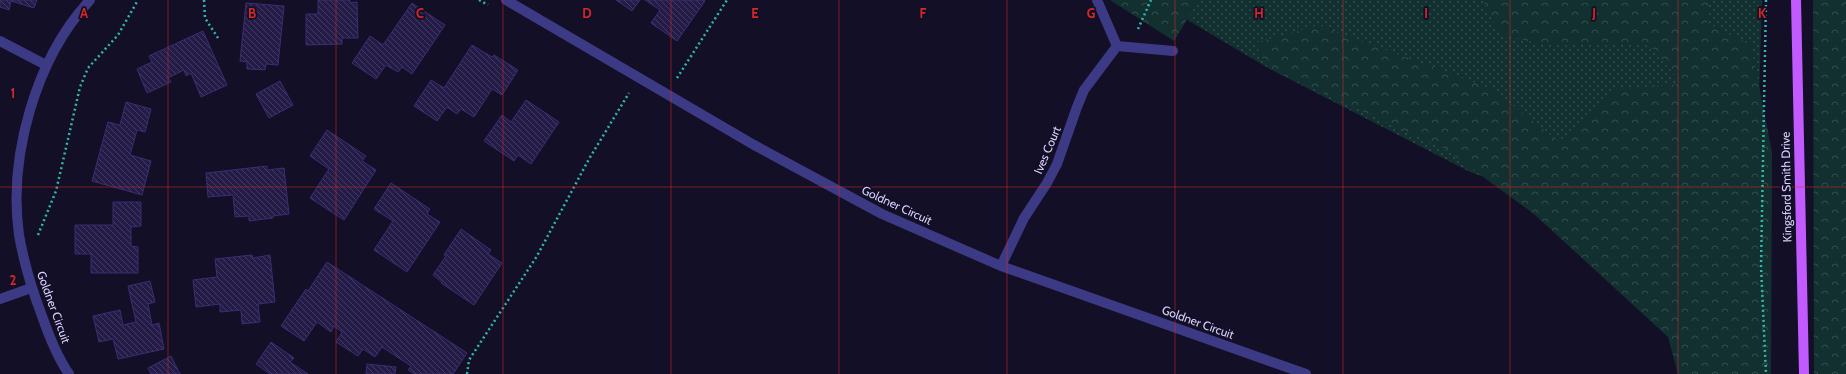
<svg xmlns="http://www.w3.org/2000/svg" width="1846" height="374" font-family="Cabin,sans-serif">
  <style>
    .grass { fill: url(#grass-dots) }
    .forest { fill: url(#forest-crowns) }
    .building { fill: url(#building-back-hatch); stroke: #3b2d73 }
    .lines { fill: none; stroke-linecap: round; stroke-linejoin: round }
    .path { stroke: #2fb8b0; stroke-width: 2.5; stroke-dasharray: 2 3; stroke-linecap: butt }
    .minor { stroke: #3d3a85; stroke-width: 10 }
    .primary { stroke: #c25bff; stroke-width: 10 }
    .grid { fill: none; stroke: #d62828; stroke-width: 1; stroke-opacity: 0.55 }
    .labels { text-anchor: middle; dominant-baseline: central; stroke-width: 3.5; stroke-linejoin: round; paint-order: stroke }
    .street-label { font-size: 12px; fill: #d9d4ff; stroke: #130f26 }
    .grid-label { font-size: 13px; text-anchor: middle; font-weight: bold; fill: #d62828; stroke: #130f26; stroke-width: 3.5; stroke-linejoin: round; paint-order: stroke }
  </style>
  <defs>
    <pattern id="grass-dots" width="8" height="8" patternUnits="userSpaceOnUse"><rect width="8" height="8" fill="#12302f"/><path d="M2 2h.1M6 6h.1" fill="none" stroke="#344d4e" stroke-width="1.8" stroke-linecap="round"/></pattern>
    <pattern id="forest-crowns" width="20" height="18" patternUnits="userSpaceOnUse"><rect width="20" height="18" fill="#12302f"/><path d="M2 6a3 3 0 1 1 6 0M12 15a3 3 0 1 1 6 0" fill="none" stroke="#344d4e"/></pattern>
    <pattern id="building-back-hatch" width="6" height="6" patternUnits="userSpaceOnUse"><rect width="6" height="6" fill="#241b47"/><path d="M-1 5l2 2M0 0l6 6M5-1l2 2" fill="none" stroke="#433b63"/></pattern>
  </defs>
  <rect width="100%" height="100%" fill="#130f26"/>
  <path class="grass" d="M1154,0H1762L1757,163L1592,216L1470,172L1268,68Z"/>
  <path class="forest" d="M1110,0H1199L1174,41Z
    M1483,0H1709L1707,23L1751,45L1772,152L1771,374H1678L1668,337L1534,214L1445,149L1268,68L1254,43L1319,25L1492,89L1561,143L1617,89L1682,84L1649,44H1539L1499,33Z
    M1813,0H1846V374H1814Z"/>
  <path class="building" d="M0,0H37L34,8L11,1L9,10L0,7Z
    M318,0H350V3L357,2L358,38H342V44L306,45V14H318Z
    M616,0H640L632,11Z
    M645,0H704L705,1L677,41L651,23L660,10Z
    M246,3L284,6L278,65L266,64L265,70L247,69V62L240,61Z
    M412,3L445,25L412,74L402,67L398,72L386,65L376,79L352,63L370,36L383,45Z
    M203,31L227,85L201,97L191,73L186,76L184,70L168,78L171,82L147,93L137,69L152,62L149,56Z
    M472,45L492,57L494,55L518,70L502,95L492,89L474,117L461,109L457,114L447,107L437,121L414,106L431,80L444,88Z
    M280,81L293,105L269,118L256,94Z
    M526,100L559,122L531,164L518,155L514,161L484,141L502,115L511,122Z
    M126,102L151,109L145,132L137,130L130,155L151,161L142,195L92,181L108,122L120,125Z
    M327,130L366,156L362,161L376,170L344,220L310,198L329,169L310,156Z
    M267,166V170L284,168L289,214L273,216V218L249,221V216L235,217L233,195L208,197L206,173Z
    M391,183L430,209L427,214L440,222L407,272L374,250L393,221L374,209Z
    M113,202H141V226L131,227V246L138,247V273H91V254H75V225H113Z
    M461,229L491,250L488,254L502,263L474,305L441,283L442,282L433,275L446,256L444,255Z
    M252,255L253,258L270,255L275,302L258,304L260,322L242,324L241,310L220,312V304L196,307L193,280L217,277L215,259Z
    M327,262L467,353L453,374H415L408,370L411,366L382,347L375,357L363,349L358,356L336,342L342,332L334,326L331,332L317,322L304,341L281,326L306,289L308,291Z
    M150,281L155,302L148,304L152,325L159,323L164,349L118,359L113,339L99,342L93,316L120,310L123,325L136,322L128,286Z
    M271,342L294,358L290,362L308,374H270L256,364Z
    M171,356L180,374H151L148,368Z
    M367,364L396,367L395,374H366Z"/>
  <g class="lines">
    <path class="path" d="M204,0L205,18L218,38
      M479,0L488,5
      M1766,0L1761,266L1766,374
      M1138,29L1151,0
      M677,78L727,0
      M38,235L56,191L80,87L88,68L118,35L138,0
      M467,374L469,360L537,256L589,159L629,93"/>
    <path class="minor" d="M506,0L754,145L882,214L1001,266L1306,374
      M1097,0L1117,46
      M0,41L46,65
      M1001,266L1024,218L1047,183L1057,164L1077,107L1084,90L1117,46L1173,51
      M0,299L31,288
      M69,374C57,357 49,336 42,316C32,290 24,263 19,235C8,156 36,58 90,0"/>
    <path class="primary" d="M1796,0L1804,374"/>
  </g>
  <path class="grid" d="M168,0V374M336,0V374M503,0V374M671,0V374M839,0V374M1007,0V374M1175,0V374M1343,0V374M1510,0V374M1678,0V374M0,187H1846"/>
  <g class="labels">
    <g class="street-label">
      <text transform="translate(1047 150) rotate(-67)">Ives Court</text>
      <text transform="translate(1786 187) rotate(-91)">Kingsford Smith Drive</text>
      <text transform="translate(897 205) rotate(25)">Goldner Circuit</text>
      <text transform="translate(54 307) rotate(70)">Goldner Circuit</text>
      <text transform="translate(1198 322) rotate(20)">Goldner Circuit</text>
    </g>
  </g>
  <g class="grid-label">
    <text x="84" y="18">A</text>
    <text x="252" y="18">B</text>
    <text x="420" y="18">C</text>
    <text x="587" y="18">D</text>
    <text x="755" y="18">E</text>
    <text x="923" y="18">F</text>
    <text x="1091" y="18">G</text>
    <text x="1259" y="18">H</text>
    <text x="1426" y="18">I</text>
    <text x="1594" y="18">J</text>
    <text x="1762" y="18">K</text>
    <text x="13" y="98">1</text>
    <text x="13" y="285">2</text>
  </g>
</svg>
